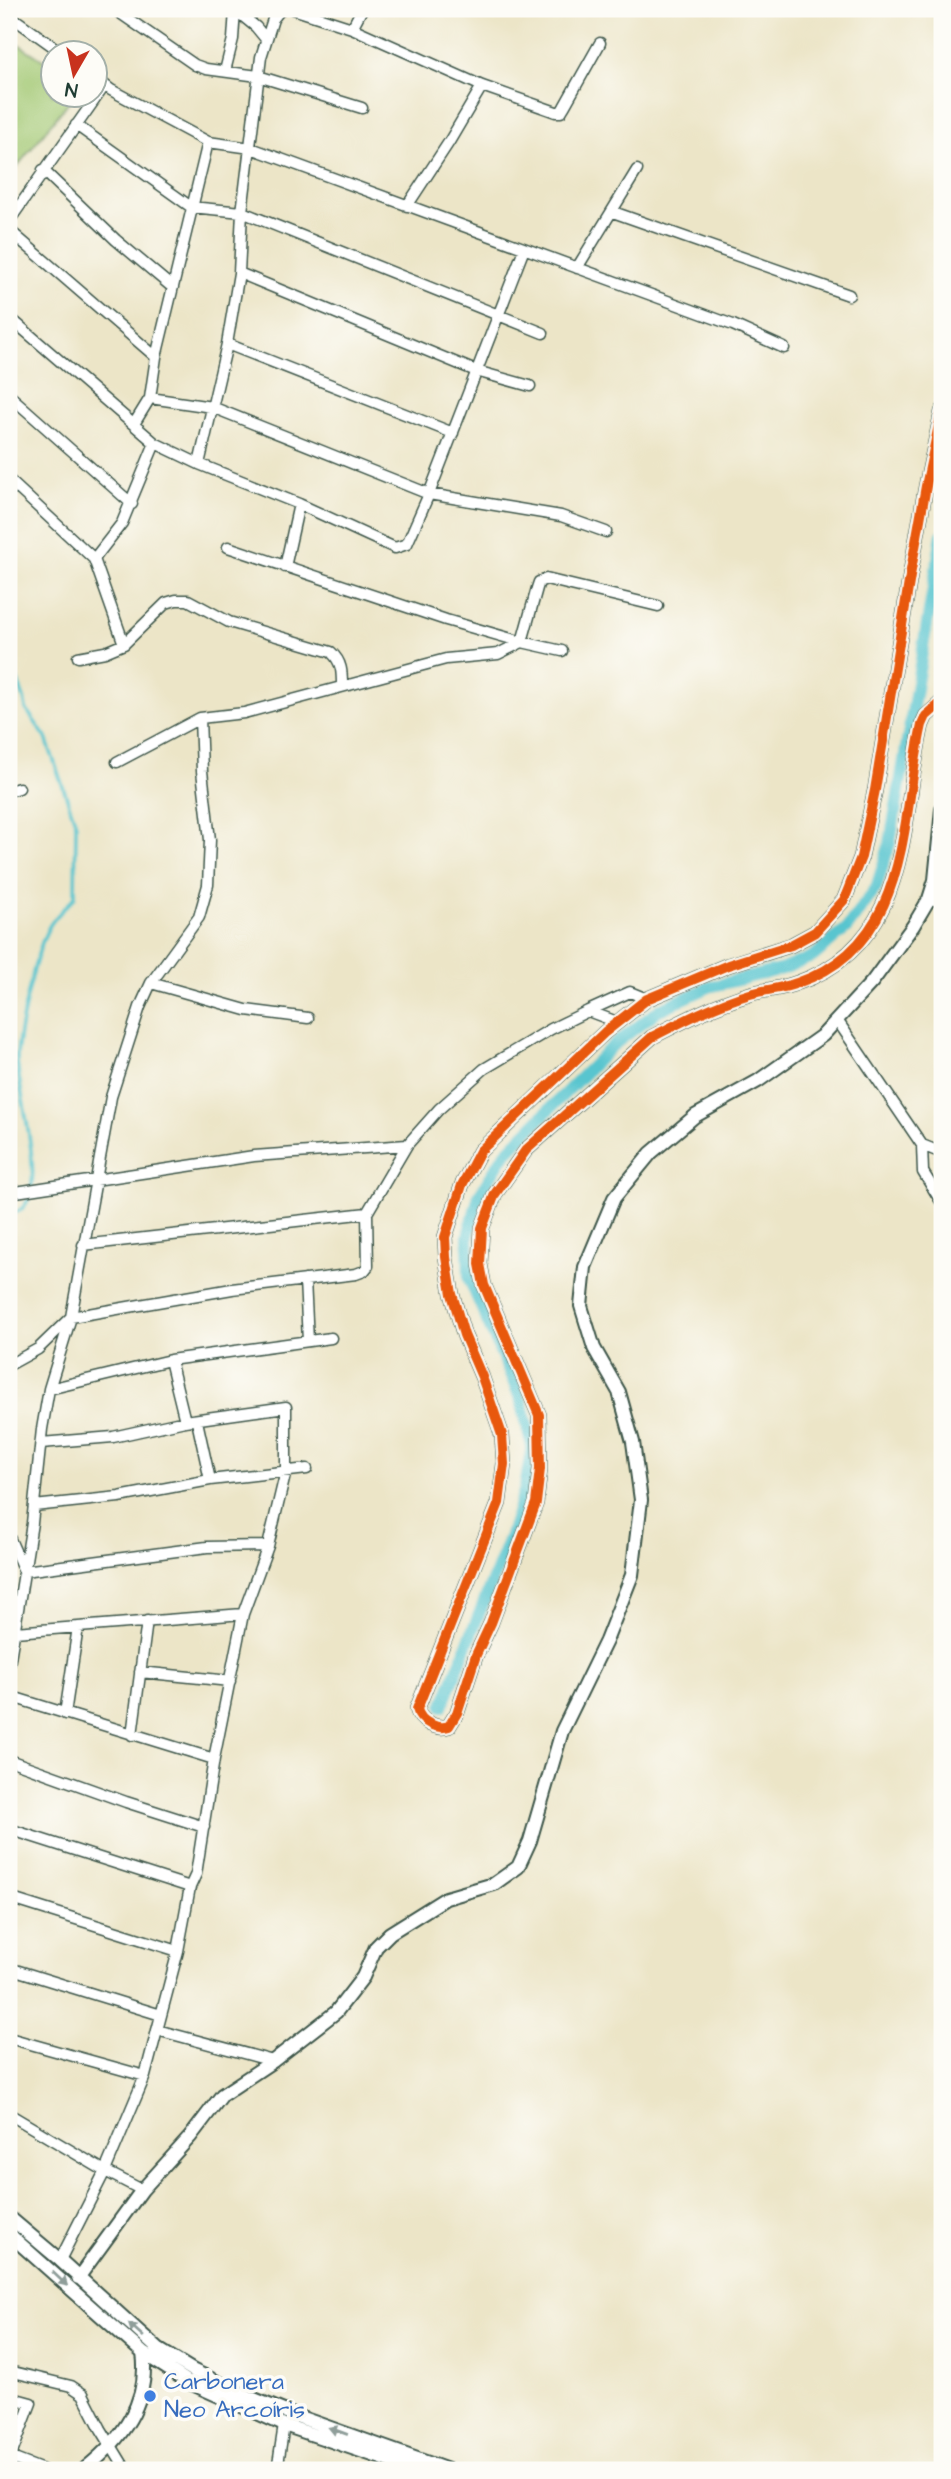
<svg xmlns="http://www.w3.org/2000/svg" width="951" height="2479" font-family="'Architects Daughter',sans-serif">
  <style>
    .green { fill: #a2c872; stroke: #608253; stroke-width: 2 }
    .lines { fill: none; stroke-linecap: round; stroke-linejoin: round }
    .stream { stroke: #58c5cf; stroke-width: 3.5 }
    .canal { stroke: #58c5cf; stroke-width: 12 }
    .minor-casing { stroke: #3e564a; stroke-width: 13 }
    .tertiary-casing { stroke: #3e564a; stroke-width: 16 }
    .minor { stroke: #fff; stroke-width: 10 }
    .tertiary { stroke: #fff; stroke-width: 12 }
    .cycleway-casing { stroke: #fdfcf7; stroke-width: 15 }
    .cycleway { stroke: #e8590c; stroke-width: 10 }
    .oneway { fill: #8f9e9a }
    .shop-dot { fill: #3f7fe0; stroke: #fdfcf7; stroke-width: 2.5 }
    .labels { text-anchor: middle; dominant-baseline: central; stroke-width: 7; stroke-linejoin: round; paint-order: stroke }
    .shop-label { font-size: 24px; fill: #366cbe; stroke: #fdfcf7; text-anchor: start }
  </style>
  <rect width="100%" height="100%" fill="#fdfcf7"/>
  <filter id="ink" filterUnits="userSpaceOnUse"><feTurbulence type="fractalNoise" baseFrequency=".0143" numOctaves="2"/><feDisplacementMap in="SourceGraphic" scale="14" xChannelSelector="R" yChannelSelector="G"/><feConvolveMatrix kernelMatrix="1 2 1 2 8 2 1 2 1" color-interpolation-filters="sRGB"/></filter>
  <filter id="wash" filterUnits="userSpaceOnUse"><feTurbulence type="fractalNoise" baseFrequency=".00686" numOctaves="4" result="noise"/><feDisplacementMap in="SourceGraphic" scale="28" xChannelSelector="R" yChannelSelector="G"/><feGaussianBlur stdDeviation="1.57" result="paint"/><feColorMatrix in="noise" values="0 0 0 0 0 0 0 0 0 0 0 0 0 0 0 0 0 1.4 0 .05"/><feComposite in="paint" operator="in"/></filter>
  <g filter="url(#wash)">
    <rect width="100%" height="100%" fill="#ece5c7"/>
    <path class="green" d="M9,38L52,66V94L74,95L9,177Z"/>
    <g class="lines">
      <path class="stream" d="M9,657L24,698L26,709L46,738L76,824L75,897C67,906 56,915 50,925C36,948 19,1028 17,1056C15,1089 58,1210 9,1214"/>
      <path class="canal" d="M443,1706L509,1538L525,1488L532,1446L521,1400L469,1279L468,1236L479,1195L504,1155L611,1047L659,1010L709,987L783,969L814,956L847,928L876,888L890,843L942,535"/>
    </g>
  </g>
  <g filter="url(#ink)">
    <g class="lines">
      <g class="minor-casing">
        <path id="minor" d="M114,9L195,65L206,69L258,76L362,108
          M234,9L256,27L265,38
          M293,9L352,28L482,86L556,112H561L564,107L600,43
          M9,15L61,52
          M352,28L362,9
          M225,71L233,39L235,10
          M94,77L111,90L208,142L251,148L733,325L784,348
          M76,125L191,207L242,212L543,333
          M43,170L116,240L172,287
          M407,206L449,142L482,86
          M613,212L849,295
          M9,221L105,85
          M9,230L156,357
          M577,268L637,170
          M239,273L476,371L530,386
          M9,317L155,443L199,464L299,504L395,548L407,544L429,494L524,249
          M227,344L453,433
          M9,395L132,504
          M150,398L212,407L429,494L561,516L606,532
          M134,424L150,398L156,357L208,142
          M199,464L227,344L239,273L242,212L261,57L273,19L281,9
          M9,480L94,559
          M228,547L446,620L522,642L537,588L539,582L546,579L658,606
          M285,567L299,504
          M124,644L94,559L122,523L155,443
          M78,657L105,652L124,644L166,603L176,600H188L229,622L331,652C342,662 342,672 342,686
          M117,762L200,718L244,713L446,659L498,654L522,642L562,651
          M9,791L19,788
          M929,899L942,901
          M151,983L246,1010L308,1018
          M588,1011L630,992L647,999
          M837,1020L922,1145L942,1153
          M922,1145L923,1172L942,1203
          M9,1193L254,1156L407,1145
          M83,1245L367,1213L407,1145L439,1109L484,1069L551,1029L588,1011L617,1022
          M305,1280L308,1341
          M170,1360L185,1421
          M9,1365L38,1349L71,1317L232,1289L356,1274L364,1271L368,1266L367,1213
          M49,1389L170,1360L331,1338
          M197,1421L210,1480
          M41,1443L113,1437L185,1421L286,1407V1471L268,1546L243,1614L214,1759L196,1874L190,1887L178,1951L145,2076L105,2171L60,2260
          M34,1506L119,1497L210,1480L307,1469
          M9,1537L24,1571L207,1547L268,1546
          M15,1632L243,1614
          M9,1665L32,1523L42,1429L49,1389L71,1317L111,1097L140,1007L151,983L199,917L208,885L210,840L202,771L200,718
          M140,1672L230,1681
          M9,1696L214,1759
          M65,1714L78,1627
          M132,1735L147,1621
          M9,1760L126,1802L204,1827
          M9,1829L190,1887
          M9,1898L178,1951
          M9,1968L161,2015
          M157,2030L273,2061
          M9,2038L145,2076
          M9,2114L105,2171L142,2190
          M9,2371L71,2386L83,2394L101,2429L126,2470
          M9,2397L31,2403L9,2461
          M9,2457L43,2470
          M277,2470L284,2425"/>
      </g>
      <g class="tertiary-casing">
        <path id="tertiary" d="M942,411L926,486L911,570L875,790L861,857L844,900L815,932L791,945L728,965L647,999L605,1032L480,1151L462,1185L445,1237L446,1257L452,1294L464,1335L482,1377L502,1435L504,1464L499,1503L417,1709C420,1722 437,1730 449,1726L457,1713L476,1655L491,1623L536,1503L540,1469L539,1415L484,1285L480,1264L482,1228L495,1194L526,1150L652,1037C683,1021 716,1004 750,994C766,989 782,989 797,983C912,944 900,821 922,725L926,716L942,702
          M9,2217L60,2260L158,2349L194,2371L249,2397L291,2414L448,2470
          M9,2234L143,2353L190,2383L284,2425L417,2470
          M78,2278L142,2190L190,2137L222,2095L273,2061L336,2012L363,1977L376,1947L390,1933L446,1898L494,1884L518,1867L530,1841L562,1731L606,1641L632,1575L641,1500L633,1442L619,1392L594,1348L581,1306L585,1267L614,1198L651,1153L695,1116L758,1081L823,1035L872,982L913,926L929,899L935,880L942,809
          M87,2470L86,2468C122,2439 150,2402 143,2353"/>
      </g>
      <use href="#minor" class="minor"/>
      <use href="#tertiary" class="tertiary"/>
      <g class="cycleway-casing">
        <path id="cycleway" d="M942,411L926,486L911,570L875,790L861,857L844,900L815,932L791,945L728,965L647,999L605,1032L480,1151L462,1185L445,1237L446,1257L452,1294L464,1335L482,1377L502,1435L504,1464L499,1503L417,1709C420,1722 437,1730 449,1726L457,1713L476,1655L491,1623L536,1503L540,1469L539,1415L484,1285L480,1264L482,1228L495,1194L526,1150L652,1037C683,1021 716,1004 750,994C766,989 782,989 797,983C912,944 900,821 922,725L926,716L942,702"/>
      </g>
      <use href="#cycleway" class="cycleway"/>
    </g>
    <defs><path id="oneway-solid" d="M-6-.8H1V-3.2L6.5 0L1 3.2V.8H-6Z" transform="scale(1.75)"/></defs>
    <g class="oneway">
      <use href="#oneway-solid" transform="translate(60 2279) rotate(43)"/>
      <use href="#oneway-solid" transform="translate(136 2330) rotate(-138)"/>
      <use href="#oneway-solid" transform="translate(338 2431) rotate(-160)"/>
    </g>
  </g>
  <circle class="shop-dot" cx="150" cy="2396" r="7"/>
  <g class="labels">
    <g class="shop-label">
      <text x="164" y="2382">Carbonera<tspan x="164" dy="28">Neo Arcoíris</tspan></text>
    </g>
  </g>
  <rect width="951" height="2479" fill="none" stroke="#fdfcf7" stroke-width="35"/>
  <g transform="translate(74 74) rotate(189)"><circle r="33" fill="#fdfcf7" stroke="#a4b0a9" stroke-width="2"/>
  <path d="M0-5L12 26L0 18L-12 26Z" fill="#c8321e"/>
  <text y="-10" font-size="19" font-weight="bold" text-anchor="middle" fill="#1f3d34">N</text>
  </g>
</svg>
